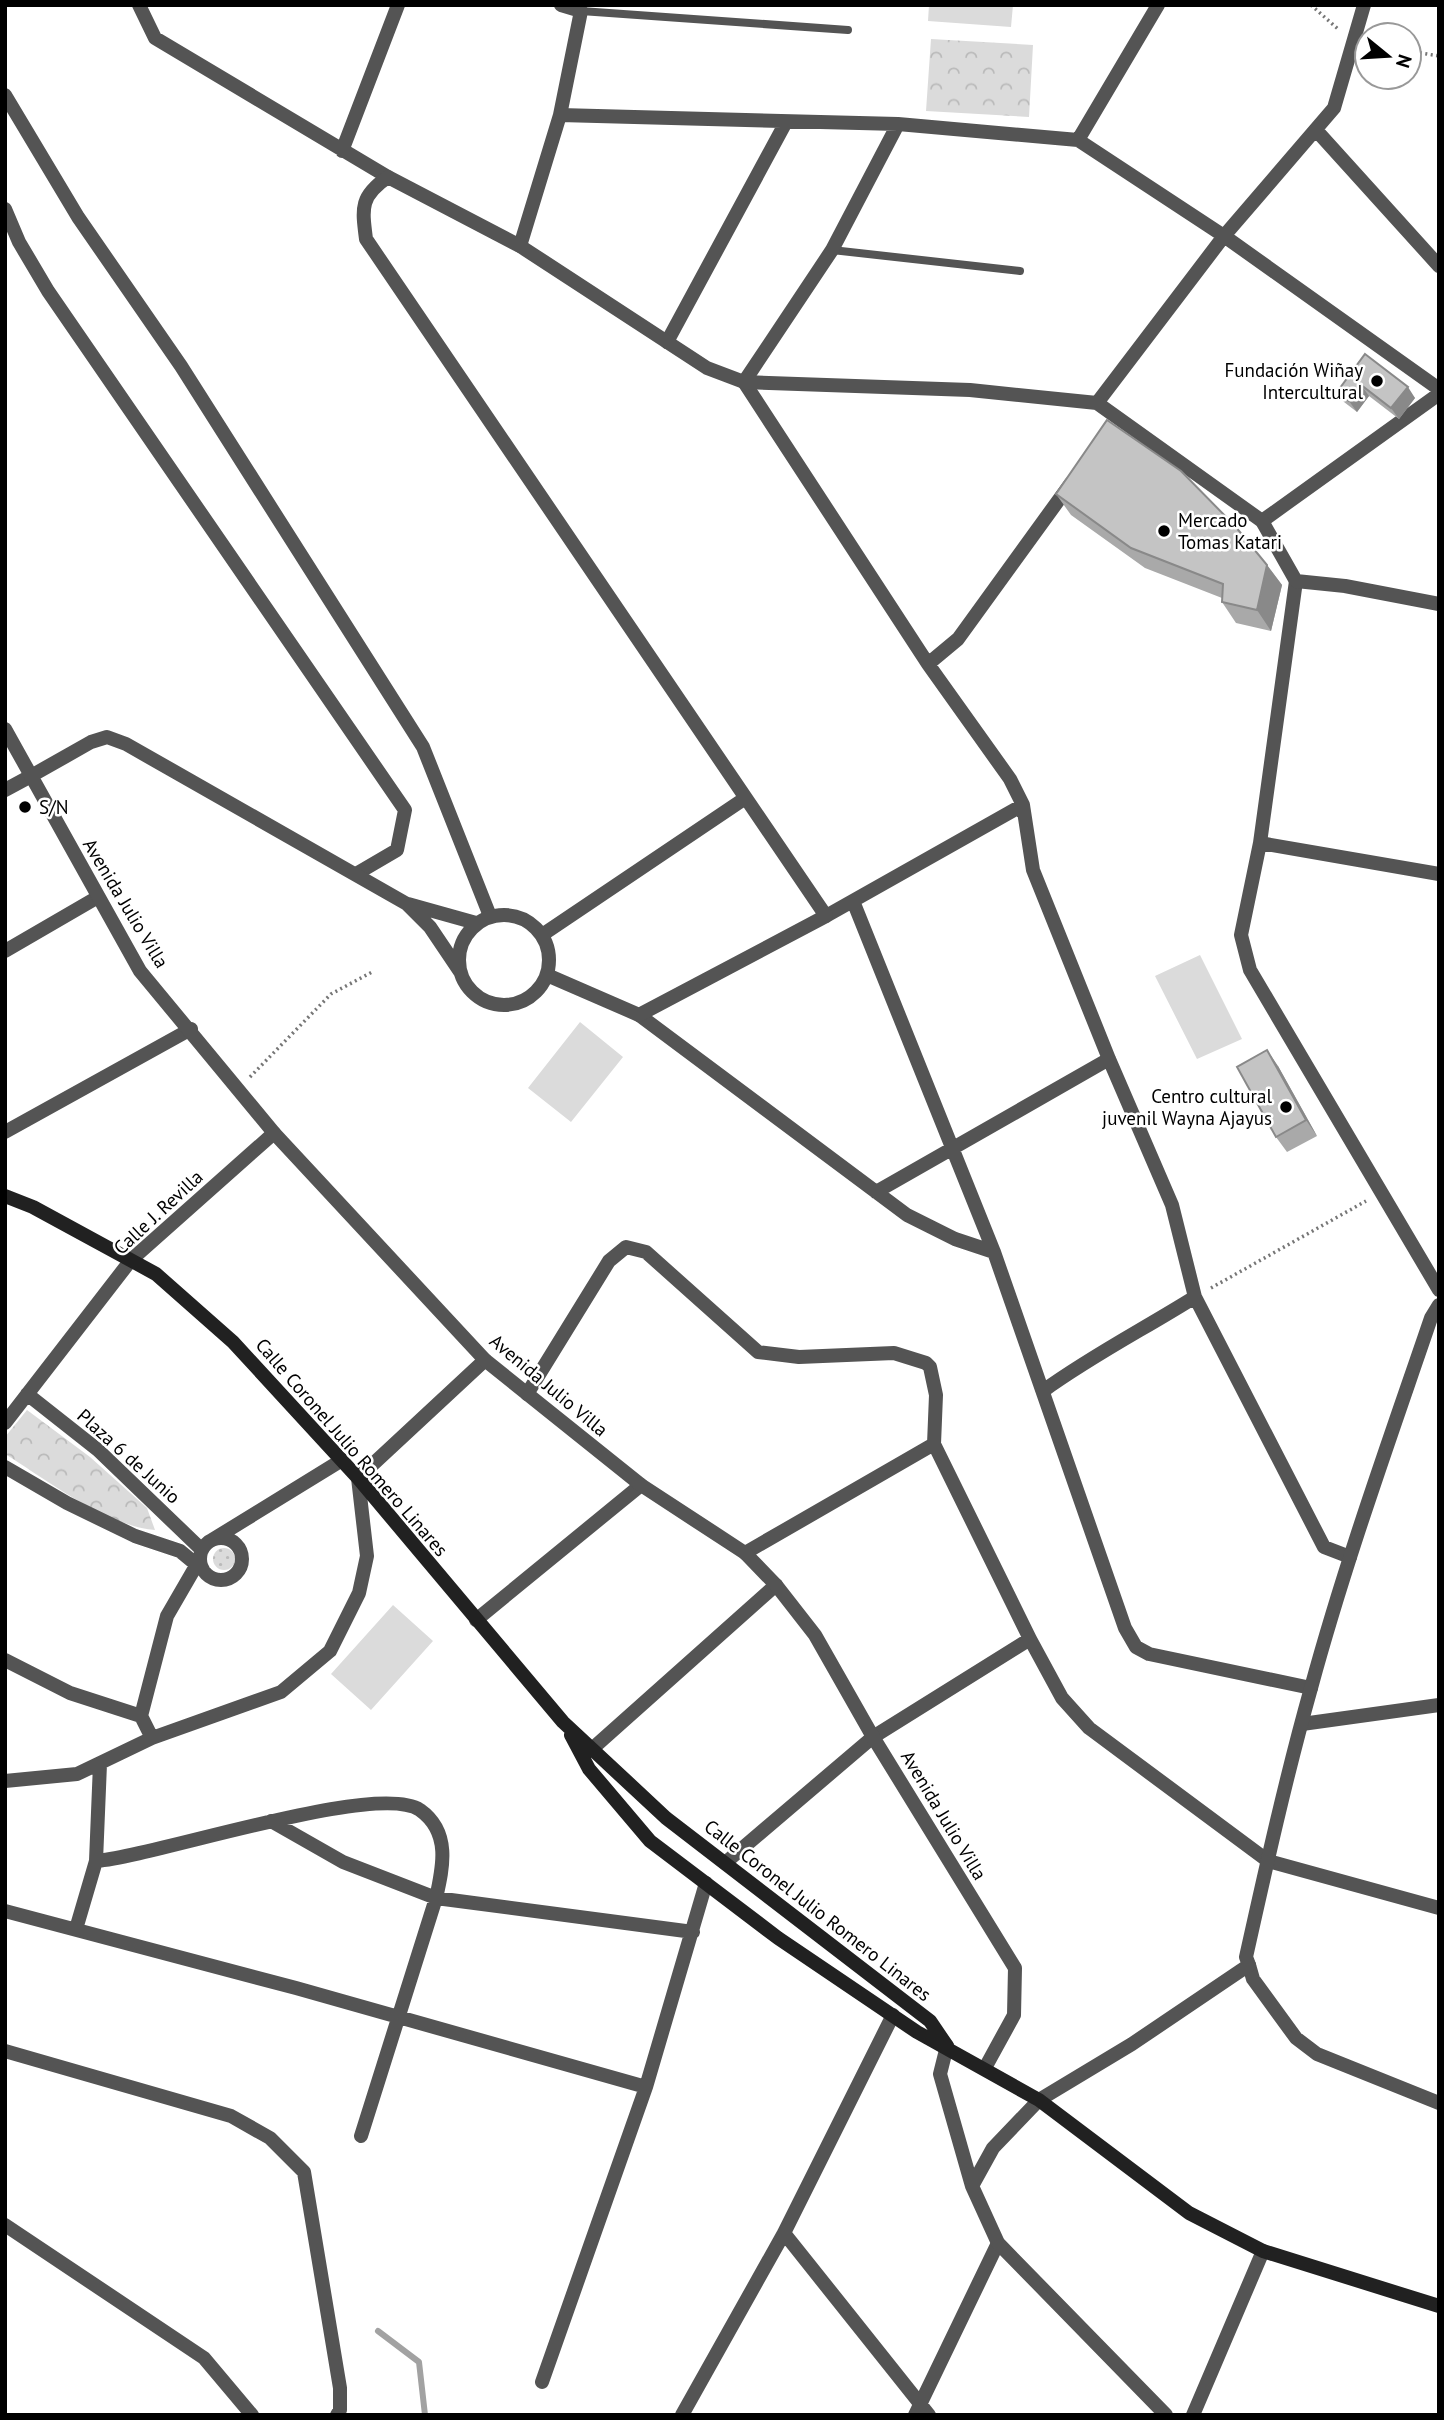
<svg xmlns="http://www.w3.org/2000/svg" width="1444" height="2420" font-family="'PT Sans',sans-serif">
  <style>
    .grass { fill: url(#grass-dots) }
    .park { fill: url(#park-crowns) }
    .pitch { fill: #dbdbdb }
    .lines { fill: none; stroke-linecap: round; stroke-linejoin: round }
    .stream { stroke: #a2a2a2; stroke-width: 6 }
    .path { stroke: #767676; stroke-width: 3.5; stroke-dasharray: 2 3.5; stroke-linecap: butt }
    .service { stroke: #545454; stroke-width: 8 }
    .minor { stroke: #545454; stroke-width: 14 }
    .tertiary { stroke: #545454; stroke-width: 14 }
    .secondary { stroke: #212121; stroke-width: 14 }
    .wall { fill: #a9a9a9 }
    .shaded-wall { fill: #898989 }
    .building { fill: #c4c4c4; stroke: #898989; stroke-width: 2 }
    .poi-dot { fill: #000; stroke: #fff; stroke-width: 2.5 }
    .labels { text-anchor: middle; dominant-baseline: central; stroke-width: 5; stroke-linejoin: round; paint-order: stroke }
    .poi-label { font-size: 19px; fill: #000; stroke: #fff; text-anchor: end }
    .street-label { font-size: 19px; fill: #000; stroke: #fff }
  </style>
  <defs>
    <pattern id="grass-dots" width="8" height="8" patternUnits="userSpaceOnUse" patternTransform="scale(1.75)"><rect width="8" height="8" fill="#dbdbdb"/><path d="M2 2h.1M6 6h.1" fill="none" stroke="#bababa" stroke-width="1.8" stroke-linecap="round"/></pattern>
    <pattern id="park-crowns" width="20" height="18" patternUnits="userSpaceOnUse" patternTransform="scale(1.75)"><rect width="20" height="18" fill="#dbdbdb"/><path d="M2 6a3 3 0 1 1 6 0M12 15a3 3 0 1 1 6 0" fill="none" stroke="#bababa"/></pattern>
  </defs>
  <rect width="100%" height="100%" fill="#fff"/>
  <path class="grass" d="M213 1559a11 11 0 1 1 22 0a11 11 0 1 1-22 0Z"/>
  <path class="park" d="M931,39L1033,45L1029,117L926,111Z
    M27,1410L90,1457L147,1508L155,1530C106,1526 47,1480 5,1454V1437Z"/>
  <path class="pitch" d="M929,5H1013L1011,27L928,21Z
    M1200,955L1242,1039L1197,1059L1155,976Z
    M580,1022L623,1057L571,1122L528,1088Z
    M393,1605L433,1641L371,1710L331,1674Z"/>
  <g class="lines">
    <path class="stream" d="M378,2331L419,2362L425,2415"/>
    <path class="path" d="M1311,5L1338,29
      M1409,51L1439,56
      M250,1077L331,994L374,971
      M1211,1288L1366,1201"/>
    <path class="service" d="M581,11L848,30
      M832,250L1020,271"/>
    <path class="minor" d="M139,5L155,38L388,177
      M5,95L78,217L181,366L423,747L490,916
      M560,115L581,11L561,5
      M1316,130L1439,266
      M1078,140L1158,5
      M342,151L398,5
      M5,209L19,242L48,291L405,810L397,850L356,874
      M520,246L560,115L898,124
      M667,342L786,122
      M1097,403L1224,236L1334,108L1364,5
      M1262,521L1439,394
      M1296,581L1260,843L1241,935L1250,970L1439,1290
      M928,664L958,639L1071,483
      M5,790L31,776
      M1260,843L1439,874
      M853,901L994,1252L1125,1628L1136,1647L1149,1654L1311,1688
      M826,916L1023,805
      M5,951L98,897
      M639,1015L907,1215L955,1239L994,1252
      M5,1132L191,1029
      M876,1192L1109,1059
      M1043,1391C1091,1356 1144,1329 1195,1297
      M27,1394L98,1450L202,1550
      M527,1394L609,1261L626,1247L646,1252L758,1352L799,1357L894,1353L926,1363L930,1367L936,1395L934,1444L1030,1639L1062,1698L1089,1728L1268,1861L1439,1908
      M5,1423L131,1260L274,1133
      M5,1467L67,1503L135,1536L180,1551L203,1570
      M200 1559a21 21 0 1 1 42 0a21 21 0 1 1-42 0Z
      M212,1540L342,1460
      M745,1553L934,1444
      M1350,1557L1324,1547L1195,1297L1172,1205L1109,1059L1033,870L1023,805L1010,779L928,664L744,382L832,250L898,124L1078,140L1224,236L1439,389
      M476,1620L641,1485
      M5,1660L70,1693L141,1716
      M1302,1724L1439,1705
      M152,1738L141,1716L167,1616L200,1559
      M592,1749L776,1585
      M5,1781L77,1774L152,1738L281,1692L330,1651L359,1593L367,1556L358,1478L485,1360
      M271,1821L343,1862L436,1898L693,1932
      M96,1861C157,1856 377,1781 420,1810C451,1832 443,1867 436,1898L361,2136
      M725,1863L873,1737L1030,1639
      M5,1911L296,1988L646,2087
      M76,1929L96,1861L100,1764
      M1249,1965L1253,1979L1296,2038L1317,2054L1439,2103
      M5,2051L231,2116L270,2138L304,2172L340,2388V2410L337,2415
      M5,2225L204,2358L252,2415
      M784,2233L929,2415
      M542,2382L646,2087L706,1883
      M682,2415L784,2233L893,2015
      M915,2415L998,2243
      M1193,2415L1263,2251"/>
    <path class="tertiary" d="M5,729L140,971L274,1133L485,1360L641,1485L745,1553L776,1585L815,1635L873,1737L1015,1968L1014,2015L985,2068
      M31,776L91,742L107,737L126,744L407,904L430,927L461,973
      M408,904L476,923
      M459 960a45 45 0 1 1 90 0a45 45 0 1 1-90 0Z
      M542,935L744,799
      M547,975L639,1015L826,916L366,239C362,208 360,196 388,177L520,246L707,368L744,382L970,390L1097,403L1262,521L1296,581L1345,586L1439,604
      M947,2046L940,2074L972,2186L998,2243L1166,2415
      M972,2186L993,2148L1039,2100L1132,2044L1249,1965L1246,1957C1266,1867 1286,1777 1311,1688C1345,1563 1389,1441 1431,1318L1439,1305"/>
    <path class="secondary" d="M5,1196L33,1207L156,1274L233,1342L358,1478L563,1722L666,1818L930,2021L947,2046
      M571,1735L589,1769L650,1841L778,1938L917,2032L1039,2100L1189,2213L1263,2251L1439,2306"/>
  </g>
  <path class="wall" d="M1365,354L1415,398L1399,419L1369,396L1357,412L1344,402L1337,392Z
    M1056,494L1267,565L1282,585L1271,631L1236,623L1222,602V598L1145,568L1071,515Z
    M1278,1066L1317,1136L1287,1152L1276,1137Z"/>
  <path class="shaded-wall" d="M1361,385L1369,396L1357,412L1349,401Z
    M1408,387L1415,398L1399,419L1391,408Z
    M1267,565L1282,585L1271,631L1257,610Z
    M1267,1050L1278,1066L1317,1136L1306,1120Z"/>
  <path class="building" d="M1365,354L1408,387L1391,408L1361,385L1349,401L1337,392Z
    M1107,420L1181,471L1235,526L1267,565L1257,610L1222,602L1223,584L1131,548L1056,494Z
    M1267,1050L1306,1120L1276,1137L1237,1067Z"/>
  <g class="poi-dot">
    <circle cx="1377" cy="381" r="7"/>
    <circle cx="1164" cy="531" r="7"/>
    <circle cx="25" cy="807" r="7"/>
    <circle cx="1286" cy="1107" r="7"/>
  </g>
  <g class="labels">
    <g class="poi-label">
      <text x="1363" y="370">Fundación Wiñay<tspan x="1363" dy="22">Intercultural</tspan></text>
      <text x="1178" y="520" text-anchor="start">Mercado<tspan x="1178" dy="22">Tomas Katari</tspan></text>
      <text x="39" y="807" text-anchor="start">S/N</text>
      <text x="1272" y="1096">Centro cultural<tspan x="1272" dy="22">juvenil Wayna Ajayus</tspan></text>
    </g>
    <g class="street-label">
      <text transform="translate(126 903) rotate(59)">Avenida Julio Villa</text>
      <text transform="translate(158 1212) rotate(-43)">Calle J. Revilla</text>
      <text transform="translate(549 1385) rotate(40)">Avenida Julio Villa</text>
      <text transform="translate(352 1447) rotate(49)">Calle Coronel Julio Romero Linares</text>
      <text transform="translate(129 1456) rotate(42)">Plaza 6 de Junio</text>
      <text transform="translate(944 1815) rotate(59)">Avenida Julio Villa</text>
      <text transform="translate(818 1910) rotate(38)">Calle Coronel Julio Romero Linares</text>
    </g>
  </g>
  <rect width="1444" height="2420" fill="none" stroke="#000000" stroke-width="14"/>
  <g transform="translate(1388 56) rotate(108)"><circle r="33" fill="#ffffff" stroke="#999999" stroke-width="2"/>
  <path d="M0-5L12 26L0 18L-12 26Z" fill="#000000"/>
  <text y="-10" font-size="19" font-weight="bold" text-anchor="middle" fill="#000000">N</text>
  </g>
</svg>
